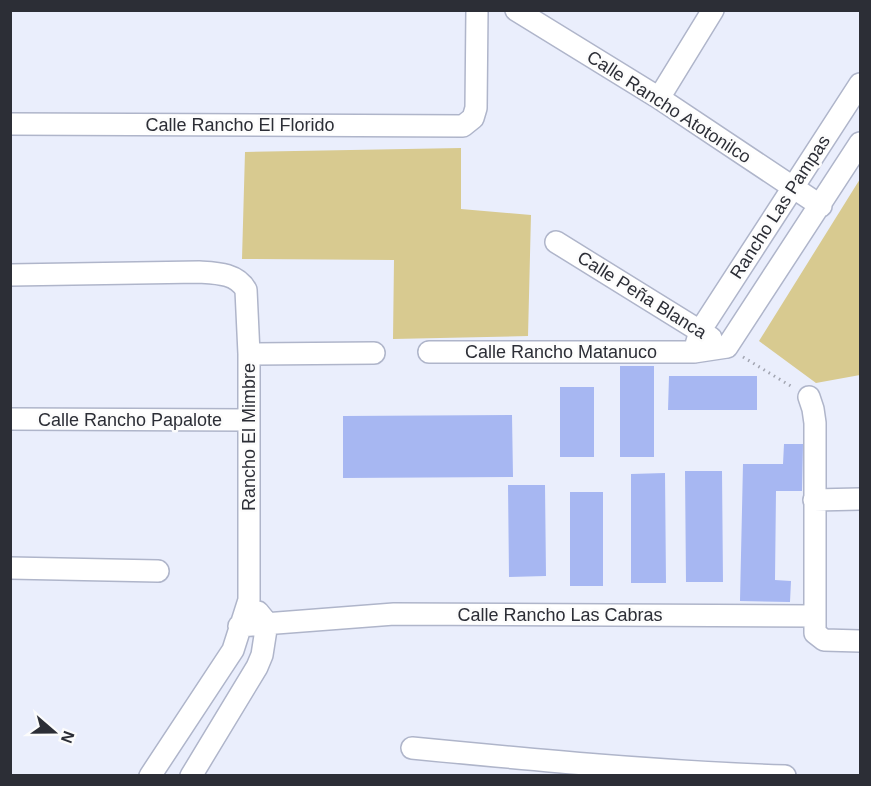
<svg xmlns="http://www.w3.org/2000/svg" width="871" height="786" font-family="Helvetica,sans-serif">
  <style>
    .green { fill: #d8ca90 }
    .building { fill: #a7b7f2 }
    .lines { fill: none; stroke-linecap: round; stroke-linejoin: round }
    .minor-casing { stroke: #afb5ca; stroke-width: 24 }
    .path { stroke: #a2a5b1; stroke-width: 3; stroke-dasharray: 1.5 4.5; stroke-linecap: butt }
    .minor { stroke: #fff; stroke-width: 21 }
    .labels { text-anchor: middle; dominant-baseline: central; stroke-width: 5; stroke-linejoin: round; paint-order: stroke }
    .street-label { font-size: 18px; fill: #2c2e36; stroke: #fcfcfc }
  </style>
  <rect width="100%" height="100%" fill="#eaeefc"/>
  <path class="green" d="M461,148V209L531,215L528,336L393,339L394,260L242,259L245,152Z
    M860,179V375L816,383L759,341Z"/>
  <path class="building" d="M620,366H654V457H620Z
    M669,376H757V410H668Z
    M560,387H594V457H560Z
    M512,415L513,477L343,478V416Z
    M784,444H803L802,491H776L775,580L791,581L790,602L740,601L743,464H783Z
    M685,471H722L723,582H686Z
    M665,473L666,583H631V474Z
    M508,485H545L546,576L509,577Z
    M570,492H603V586H570Z"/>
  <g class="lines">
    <g class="minor-casing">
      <path id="minor" d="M516,10L659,98L821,206
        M659,98L713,10
        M10,124L463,126L473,118L476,108L477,10
        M556,242L711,338
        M10,275L199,272C216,273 237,273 246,290L249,354V600L233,650L150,776
        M727,347L860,143
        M429,352H694L727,347
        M694,352L700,331L860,84
        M249,354L374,353
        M809,397L813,409L815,423V633L824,640L860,641
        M10,419L249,420
        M814,500L860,499
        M10,568L158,571
        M239,626L394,614L815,616
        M412,748C536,760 660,772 785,776
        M191,776L257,667L262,655L267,623L258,612"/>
    </g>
    <path class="path" d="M743,357L794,388"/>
    <use href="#minor" class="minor"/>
  </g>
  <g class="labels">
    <g class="street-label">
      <text transform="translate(669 107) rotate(33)">Calle Rancho Atotonilco</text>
      <text x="240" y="125">Calle Rancho El Florido</text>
      <text transform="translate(780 207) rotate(-57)">Rancho Las Pampas</text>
      <text transform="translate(642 295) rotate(32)">Calle Peña Blanca</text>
      <text x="561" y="352">Calle Rancho Matanuco</text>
      <text x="130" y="420">Calle Rancho Papalote</text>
      <text transform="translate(249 437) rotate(-90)">Rancho El Mimbre</text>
      <text x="560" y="615">Calle Rancho Las Cabras</text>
    </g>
  </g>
  <rect width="871" height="786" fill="none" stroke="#2c2e36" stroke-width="24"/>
  <g transform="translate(54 732) rotate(110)" stroke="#fcfcfc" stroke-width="4.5" paint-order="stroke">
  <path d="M0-4.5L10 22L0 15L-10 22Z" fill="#2c2e36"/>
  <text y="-9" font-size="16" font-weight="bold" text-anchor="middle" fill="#2c2e36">N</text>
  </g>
</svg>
